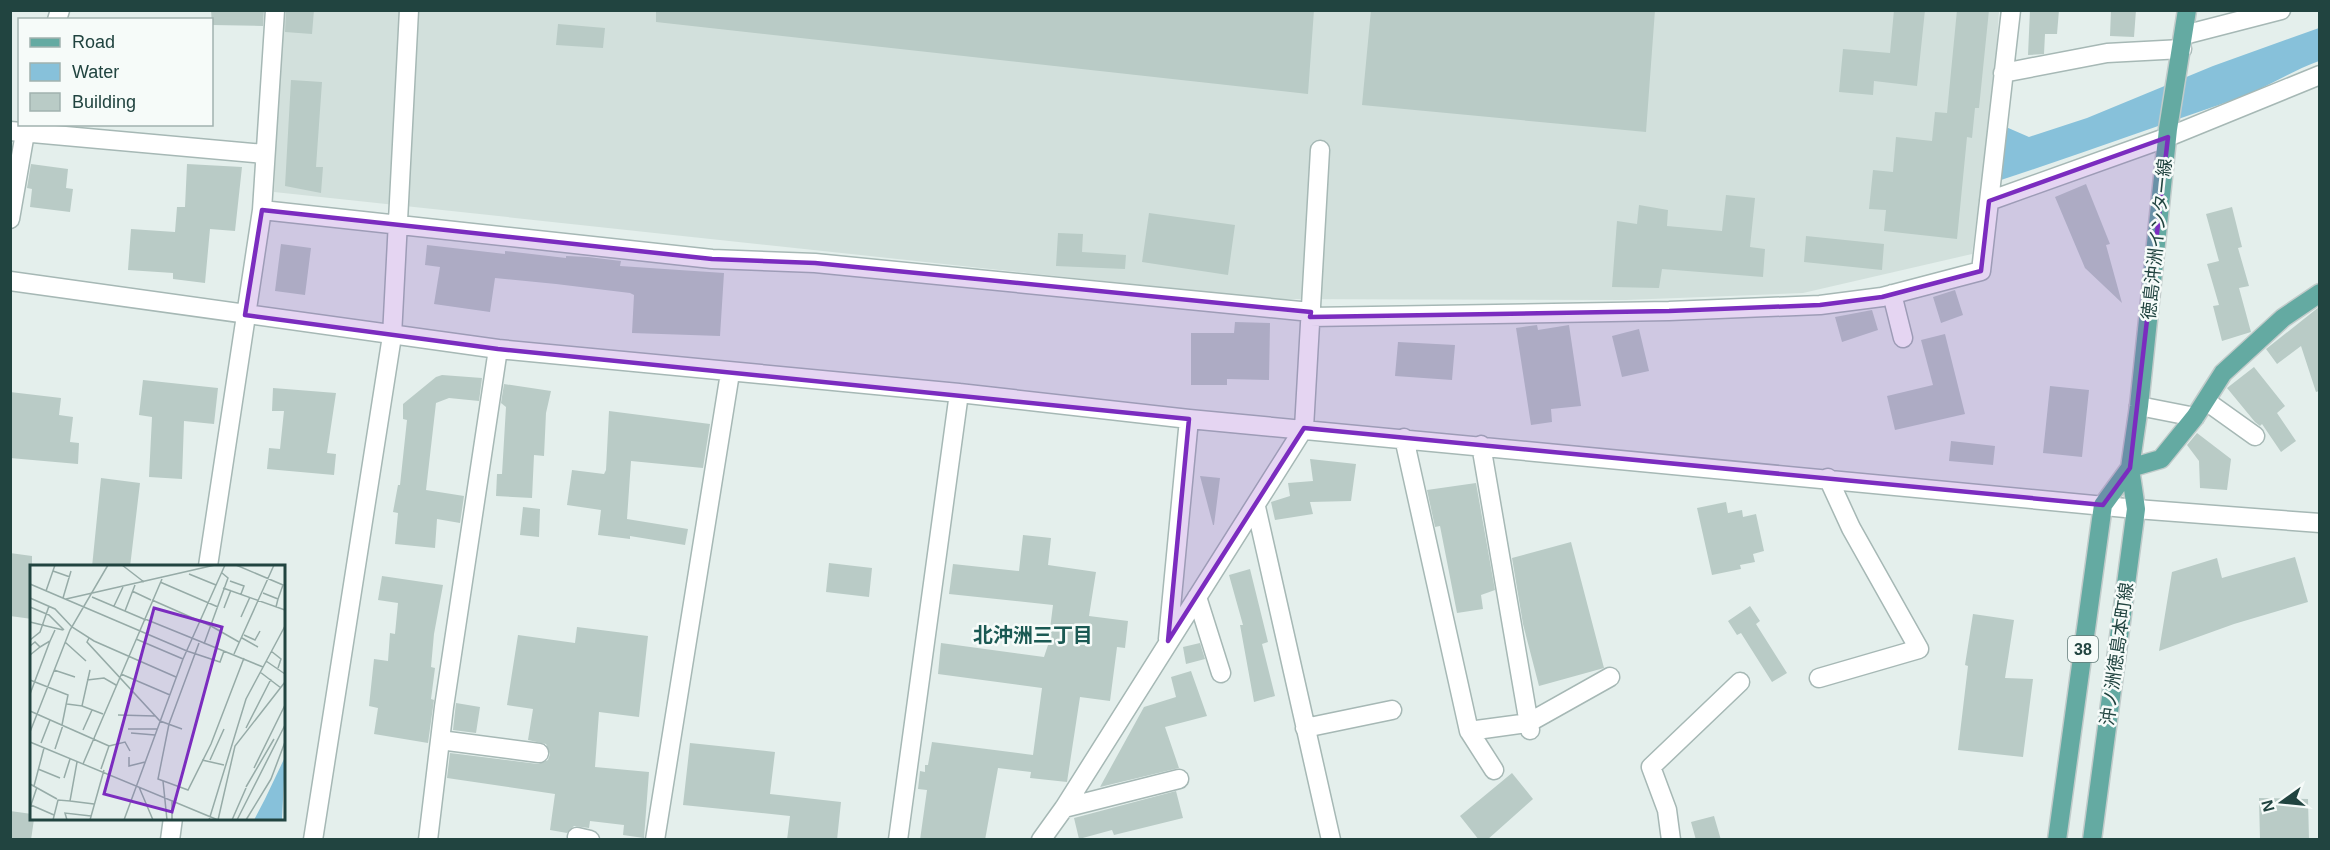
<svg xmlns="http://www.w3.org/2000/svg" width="2330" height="850" font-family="Arial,'Noto Sans JP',sans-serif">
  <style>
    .built { fill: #d2e0dc }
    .water { fill: #87c1da }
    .building { fill: #b9cbc6 }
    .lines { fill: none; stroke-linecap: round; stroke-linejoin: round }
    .minor-casing { stroke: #a6b8b5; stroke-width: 21 }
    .major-casing { stroke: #c1cbca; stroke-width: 21 }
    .minor { stroke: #fff; stroke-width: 18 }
    .major { stroke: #64aaa2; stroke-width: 18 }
    .marked { fill: #7b2cbf; fill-opacity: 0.2; stroke: #7b2cbf; stroke-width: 4.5; stroke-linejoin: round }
    .labels { text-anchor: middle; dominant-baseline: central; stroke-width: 5; stroke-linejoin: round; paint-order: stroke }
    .shield { fill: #f6fbf9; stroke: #617b78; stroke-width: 1.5 }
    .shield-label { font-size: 16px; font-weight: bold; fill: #214440 }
    .street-label { font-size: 18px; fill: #214440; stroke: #f6fbf9 }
    .neighbourhood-label { font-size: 20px; font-weight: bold; fill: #1a5953; stroke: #f6fbf9 }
    .inset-road { fill: none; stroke: #96aba7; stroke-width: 1.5 }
    .view { fill: #7b2cbf; fill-opacity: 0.15; stroke: #7b2cbf; stroke-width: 3 }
    .inset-edge { fill: none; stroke: #214440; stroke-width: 3 }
  </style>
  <rect width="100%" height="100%" fill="#e4efec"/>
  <path class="built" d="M282,11H1999L1994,82L1972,254L1803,293L1626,300L1270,299L274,192Z"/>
  <path class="water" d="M2319,28V61C2291,71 2265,89 2236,99C2157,126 2080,154 2001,180L2006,127L2029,137L2087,118L2213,66Z"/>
  <path class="building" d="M211,10H264L263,26L212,25Z
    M286,10H314L312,34L285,32Z
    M656,10H1314L1308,94L656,22Z
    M1371,10H1655L1646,132L1362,105Z
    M1894,10H1925L1917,86L1874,81L1873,95L1839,92L1843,49L1890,53Z
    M1957,10H1989L1979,108H1975L1972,138L1967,137L1957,239L1884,231L1886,210L1869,209L1873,170L1893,172L1896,137L1932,141L1935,112L1947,113Z
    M2030,10H2059L2057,34H2045L2044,54L2028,55Z
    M2111,10H2136L2134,37L2110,36Z
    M558,24L605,28L603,48L556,45Z
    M291,80L322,82L316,167H323L321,193L285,186Z
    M31,164L68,169L66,188L73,189L70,212L30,207L32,189L27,188Z
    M187,164L242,167L235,231L210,229L205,283L173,279V273L128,270L131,229L175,232L177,207H185Z
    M2086,184L2110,244L2106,245L2122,303L2085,268L2055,197Z
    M1726,195L1755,198L1750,247L1765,249L1763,277L1662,269L1659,288L1612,287L1617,221L1637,224L1639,205L1668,210L1667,226L1722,231Z
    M2232,207L2242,247L2238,248L2249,286L2239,288L2251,332L2222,341L2213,306L2219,305L2207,264L2219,261L2206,214Z
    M1149,213L1235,225L1228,275L1142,262Z
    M1058,233L1083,234L1082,252L1126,255L1125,269L1056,266Z
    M1806,236L1884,244L1882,270L1804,262Z
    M281,244L311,248L305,295L275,291Z
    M427,245L505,254V251L566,258V256L588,257L621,261L620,266L724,273L720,336L632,333L634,295L630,293L556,284L495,278L490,312L434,304L440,267L425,265Z
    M1955,290L1963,315L1941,323L1933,297Z
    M2319,307V391L2316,392L2301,346L2277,364L2266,349Z
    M1872,310L1878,330L1842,342L1835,317Z
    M1235,322L1270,323L1269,380L1227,379V385H1191V333H1234Z
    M1537,325L1538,330L1569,325L1581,406L1551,409L1552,422L1531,425L1516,328Z
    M1639,329L1649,371L1622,377L1612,336Z
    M1945,334L1965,414L1895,430L1887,396L1933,385L1921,340Z
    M1398,342L1455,345L1452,380L1395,376Z
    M2254,367L2285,406L2277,413L2296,441L2281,452L2262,424L2260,426L2255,422L2227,388Z
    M442,375L482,378L479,401L449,398L436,403L426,490L464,496L460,523L437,519L435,548L395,544L398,513L393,512L398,485H400L407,420L403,419V404L436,377Z
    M143,380L218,388L214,424L184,421L182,479L149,477L152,417L139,415Z
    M504,384L551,391L546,413L544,456L534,455L532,498L496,496L497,474H502L506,407L501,403Z
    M2050,386L2089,390L2082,457L2043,453Z
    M273,388L336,393L327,453L336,454L334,475L267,469L269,448L280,449L284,411H272Z
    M10,392L61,398L59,415L73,417L70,442L79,443L78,464L10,458Z
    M609,411L710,424L703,468L631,461L627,519L688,529L685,545L630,536V539L598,535L601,510L567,505L572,470L604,474L606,470Z
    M2197,433L2231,459L2227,490L2200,488L2199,461L2187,445Z
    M1951,441L1995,446L1993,465L1949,461Z
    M1310,459L1356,464L1351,501L1310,502L1313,514L1275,520L1271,502L1290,496L1288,483L1313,481Z
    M1200,476L1220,478L1214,525H1213Z
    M101,478L140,483L130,567H92Z
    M1476,483L1495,590L1481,595L1483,609L1457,613L1440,526L1435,527L1427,490Z
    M1726,502L1728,513L1742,510L1743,517L1756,514L1764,551L1753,554L1755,562L1740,565L1741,569L1712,575L1697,508Z
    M523,507L540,509L539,537L520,535Z
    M1023,535L1051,538L1048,565L1096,572L1089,616L1128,621L1125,648L1117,647L1110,701L1080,697L1067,782L1030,778L1031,772L998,768L985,840H920L927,790L918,789L920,771L925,772V765H928L932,742L1033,755L1042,688L938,674L941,643L1044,657L1048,645L1053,605L949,594L953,564L1019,571Z
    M1571,542L1604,668L1539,686L1523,624L1512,558Z
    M10,553L32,556V619L10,616Z
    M2295,557L2308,602L2234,624L2159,651L2172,572L2217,558L2222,578Z
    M829,563L872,568L869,597L826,592Z
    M1250,569L1268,642L1262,644L1275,696L1254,702L1240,625H1243L1229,575Z
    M382,576L443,585L434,634L431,667L435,668L431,699L434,700L428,743L374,734L378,708L369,706L374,659L388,661L390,633L395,634L398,603L378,600Z
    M1750,606L1760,621L1756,624L1787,673L1772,682L1741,633L1737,635L1728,621Z
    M1973,614L2014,620L2005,678L2033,679L2023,757L1958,750L1968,666L1965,665Z
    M577,627L648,636L639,717L599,712L595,767L649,772L644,838L623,835L624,825L590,821L589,828L574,826L567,833L550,830L555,794L447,778L450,753L538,764L548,760L550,754L546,744L528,740L533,709L507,705L518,635L575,643Z
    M1200,643L1205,659L1186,664L1183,647Z
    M1191,671L1207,716L1165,727L1179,768L1100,787L1144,707L1176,697L1171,677Z
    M456,703L480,707L476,733L453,730Z
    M690,743L775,752L770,794L841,802L837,840H787L790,816L683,805Z
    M1512,773L1533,799L1487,840H1479L1460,816Z
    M1176,791L1183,818L1114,835L1112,830L1079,839L1074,818Z
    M2259,798L2308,799L2309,840H2260Z
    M10,811L32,814V819H34L31,840H10Z
    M1714,816L1721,840H1696L1691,822Z"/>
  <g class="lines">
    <g class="minor-casing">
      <path id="minor" d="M57,20L60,10
        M2184,35L2281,10
        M2003,73L2107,53L2182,49
        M10,131L264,154
        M1989,201L2168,137L2320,75
        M262,210L712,259L815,263L1311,312
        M10,219L25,133
        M10,281L498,349L959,393L1189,419L2136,509L2320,523
        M1892,294L1903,338
        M1310,317L1669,311L1820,305L1882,297L1981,271L2011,10
        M2206,401L2255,436
        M2139,406L2195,417
        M1404,438L1469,731L1494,770
        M1481,445L1530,730
        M1256,507L1331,840
        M208,566L262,210L275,10
        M1197,597L1221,673
        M1168,639L1189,419
        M1819,678L1919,649L1851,528L1828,478
        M1305,728L1392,710
        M1469,731L1528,723L1610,677
        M440,740L539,753
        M1064,808L1179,779
        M577,837L590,840
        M170,840L173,818
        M313,840L392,336L409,10
        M428,840L444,707L498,349
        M655,840L730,373
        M898,840L959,393
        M1041,840L1064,808L1304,428L1320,150
        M1671,840L1667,810L1651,767L1740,682"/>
    </g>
    <g class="major-casing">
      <path id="major" d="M2057,840L2103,505L2130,468L2161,459L2195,417L2223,373L2283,318L2320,293
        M2092,840L2136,509L2130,468L2139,406L2168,129L2187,10"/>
    </g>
    <use href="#minor" class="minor"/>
    <use href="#major" class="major"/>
  </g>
  <path class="marked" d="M2168,137L2130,468L2103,505L1304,428L1168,641L1189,419L498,349L245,315L262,210L712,259L815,263L1311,312L1310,317L1669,311L1820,305L1882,297L1981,271L1989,201Z"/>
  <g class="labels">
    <rect class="shield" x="2068" y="636" width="30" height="26" rx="4.5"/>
    <g class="shield-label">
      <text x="2083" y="649">38</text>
    </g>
    <g class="street-label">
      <text transform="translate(2157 239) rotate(-84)">徳島沖洲インター線</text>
      <text transform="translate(2117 654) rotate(-82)">沖ノ洲徳島本町線</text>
    </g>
    <g class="neighbourhood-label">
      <text x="1033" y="635">北沖洲三丁目</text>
    </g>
  </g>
  <g transform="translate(30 565)">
    <rect width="255" height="255" fill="#e4efec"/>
    <path d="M255,192L252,255H224L235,234Z" fill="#87c1da"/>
    <path class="inset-road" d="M92,0L114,17M206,0L253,20L248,34M23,6L40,12M159,9L186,20M200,16L214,21L211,29M130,17L188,42M0,19L157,86L190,97L194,86M193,23L255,45M16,26L25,0M102,26L121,35M233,28L248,34L246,42M62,32L116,55M0,33L25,44L42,62L64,76L146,112M33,33L41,6M36,34L185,0M122,35L181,61M84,41L93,22M0,42L19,50L34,65M194,43L201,25M95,46L105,20M211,52L220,32M115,54L233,102M0,57L33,65M181,61L209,77M214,70L225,75L230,66M59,73L57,77L130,156L152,164M212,73L228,82M106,74L153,94M0,75L10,67L19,41M35,77L56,96M174,79L198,13L192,8M0,81L5,77L10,82L0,90M10,82L20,76L25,65M241,86L251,94L248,103M204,89L244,0M236,96L255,109M24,105L45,112M230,107L251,123M91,109L140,130M0,115L38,130L32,160M57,115L74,113L86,120M0,129L20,76M37,139L52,141L60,105M52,141L73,149M0,146L79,181L71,204M88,150L125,151M139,159L128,214L158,225L181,179L214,93M139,159L169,78M216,163L241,114M98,164H127M53,165L62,145M0,167L40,65L78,0M101,168L125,170M0,177L188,255M11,178L20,155M79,181L95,177L100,186M25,184L33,160M99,192V201L115,197M172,195L194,200M180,195L194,164M53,199L132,14M224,203L255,140M8,204L30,213M34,213L40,194M241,214L255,177M133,216L137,255M0,219L27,234M4,221L14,183M109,222L123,255M216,222L244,174M40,236L64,239M1,240L24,250M0,243L7,222M23,255L28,235L40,236L47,197M37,255L35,248L61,251M60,255L74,205M94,255L153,94L195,0M142,255V235M179,255L216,134L255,61M188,255L205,181L255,117M202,255L216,223M207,255L255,160M216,255L241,214"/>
    <path class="view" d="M124,43L192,62L142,247L74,229Z"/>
    <rect width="255" height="255" class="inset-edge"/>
  </g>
  <rect width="2330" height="850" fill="none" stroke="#214440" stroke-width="24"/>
  <rect x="18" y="18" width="195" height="108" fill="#f6fbf9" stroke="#a1b2af" stroke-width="1.5"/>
  <rect x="30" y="38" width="30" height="9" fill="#64aaa2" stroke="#a1b2af" stroke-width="1.5"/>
  <text x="72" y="48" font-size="18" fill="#214440">Road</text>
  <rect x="30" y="63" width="30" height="18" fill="#87c1da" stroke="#a1b2af" stroke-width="1.5"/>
  <text x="72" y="78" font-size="18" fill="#214440">Water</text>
  <rect x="30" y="93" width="30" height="18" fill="#b9cbc6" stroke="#a1b2af" stroke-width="1.5"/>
  <text x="72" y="108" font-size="18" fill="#214440">Building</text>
  <g transform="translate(2282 802) rotate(255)" stroke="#f6fbf9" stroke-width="4.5" paint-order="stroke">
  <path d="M0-4.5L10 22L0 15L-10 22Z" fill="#214440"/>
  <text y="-9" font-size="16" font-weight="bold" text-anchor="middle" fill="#214440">N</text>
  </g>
</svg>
